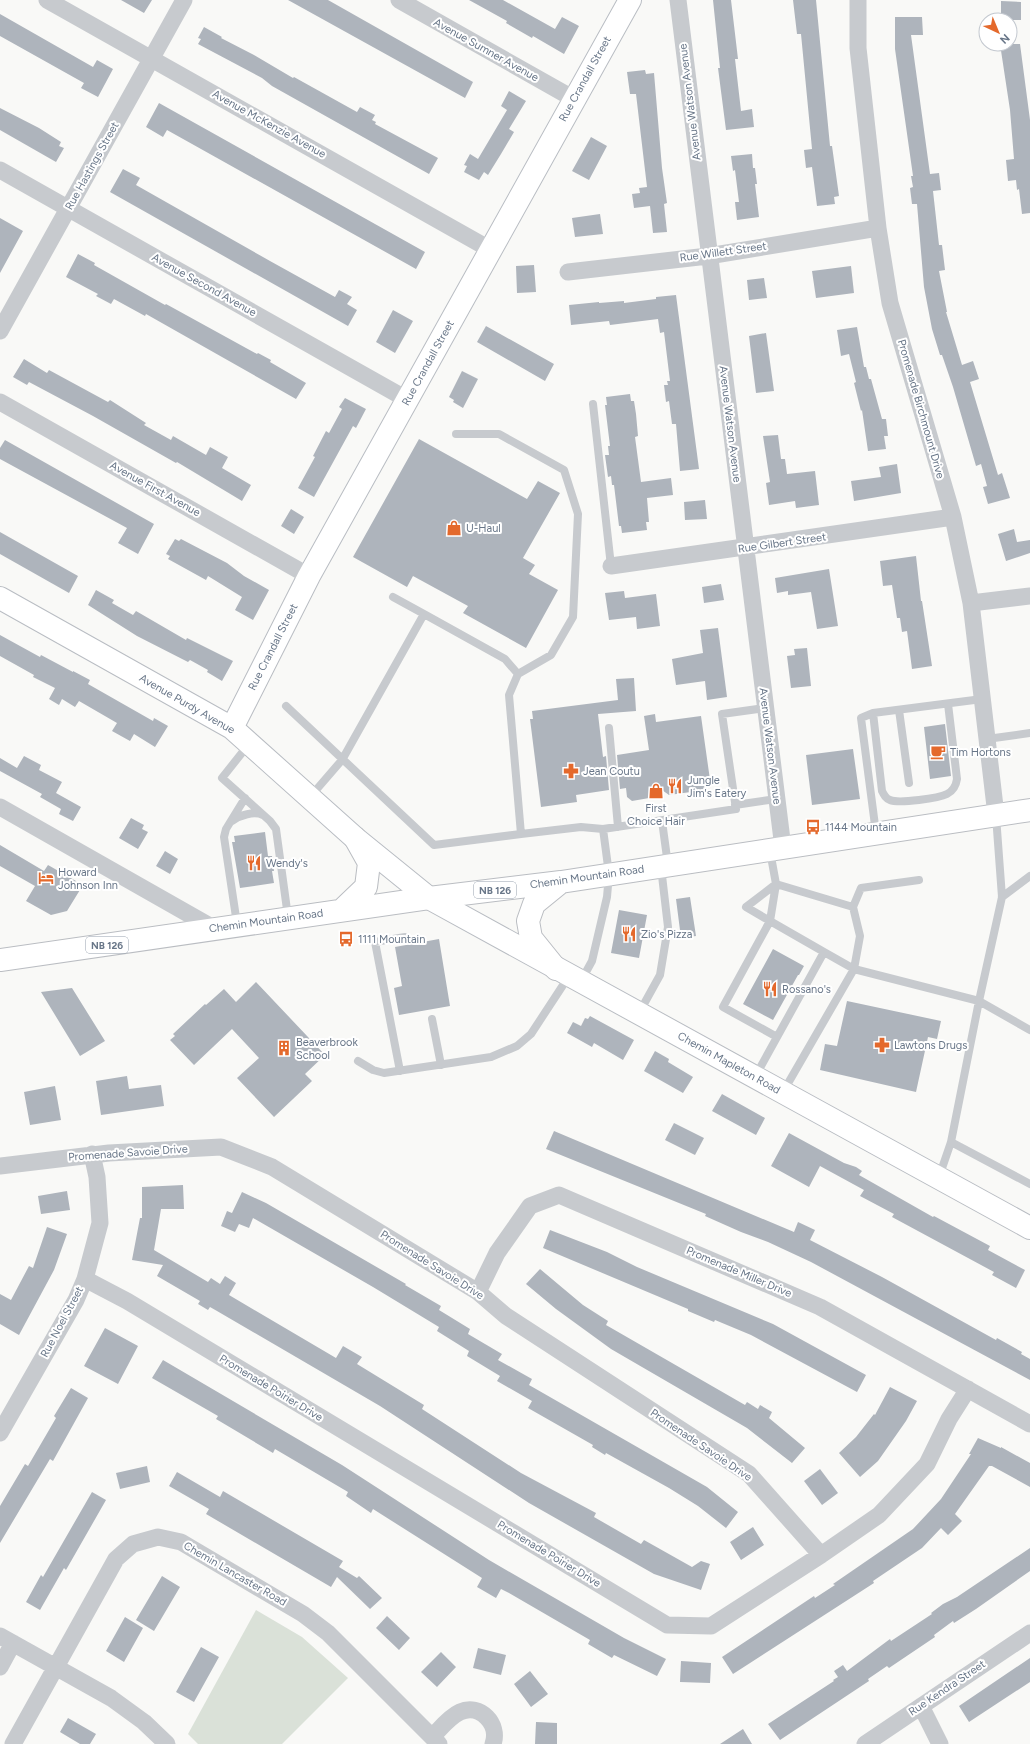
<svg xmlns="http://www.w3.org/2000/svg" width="1030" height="1744" font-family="Figtree,sans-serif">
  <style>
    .green { fill: #dae1d8 }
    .building { fill: #aeb4bc }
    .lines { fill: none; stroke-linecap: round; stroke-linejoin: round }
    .secondary-casing { stroke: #b9bdc3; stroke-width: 24 }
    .primary-casing { stroke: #babdc2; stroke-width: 24 }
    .lane { stroke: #c7cace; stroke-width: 8 }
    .street { stroke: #c7cace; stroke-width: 17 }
    .secondary { stroke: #fff; stroke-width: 22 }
    .primary { stroke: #fff; stroke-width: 22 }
    .labels { text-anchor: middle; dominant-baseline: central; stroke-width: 4; stroke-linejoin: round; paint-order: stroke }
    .shield { fill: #fff; stroke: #959fac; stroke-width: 1 }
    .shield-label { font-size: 10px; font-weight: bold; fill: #687688 }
    .street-label { font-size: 11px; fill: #687688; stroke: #fff }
    .poi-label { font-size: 11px; fill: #687688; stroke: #fff; text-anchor: start }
  </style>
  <rect width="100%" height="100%" fill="#f9f9f7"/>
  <path class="green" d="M256,1610L302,1637L348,1678L282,1744H198L188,1734Z"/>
  <path class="building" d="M121,0H152L144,13Z
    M288,0H328L473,82L465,98Z
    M469,0H503L555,29L562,17L579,26L564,54L533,36L532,38L506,23L507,21Z
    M713,0H731L738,59H735L741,111L752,109L754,127L726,130L718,68H720Z
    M793,0H816L830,146H832L839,196L834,197L835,204L817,206L812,167L806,168L804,150L812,149L801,34H797Z
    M1001,1L1021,2V20H1001Z
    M0,14L93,67L97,60L113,69L98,97L81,88L84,83L0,36Z
    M895,17H922L923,35H911L930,174L939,173L941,190L933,191L939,245H942L945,270L939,271L947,312H946L962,365L973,361L979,379L970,382L998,475L1002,473L1010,498L988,504L983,487L987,486L981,464L976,466L953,387L942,355H940L932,329L924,287L917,204H912L910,188L913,187L911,176H913L895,49Z
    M204,27L222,37L221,38L254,55L293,78L294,77L357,112L360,107L375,115L372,120L376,122L375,124L438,158L429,174L272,86L262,78L198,44L201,39L198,38Z
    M1000,44H1020L1030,120V213L1022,214L1019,189L1017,190L1016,180L1008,181L1006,160L1014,159L1010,110Z
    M645,70L646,74L654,73L662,168L667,203L664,204L667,232L653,233L650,206L634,208L632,194L640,193L639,188L647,187L636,94H630L627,72Z
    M509,91L526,101L509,129L514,132L501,154L488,175L484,172L479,180L464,172L467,166L464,165L470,154L478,159L507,110L501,106Z
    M159,103L425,252L416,269L167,130L163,137L146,127Z
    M0,108L39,128L61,142L59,146L64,148L56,162L0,130Z
    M591,137L607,146L589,180L572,171Z
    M752,154L753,168H755L757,184H755L759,217L737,220L735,202H739L735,170L733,171L731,156Z
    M123,169L140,178L136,185L270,261L335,297L339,290L352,297L347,304L357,310L348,326L110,192Z
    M600,214L603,234L575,237L572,218Z
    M0,218L23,231L0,273Z
    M78,254L95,263L94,265L165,305L166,304L257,354L258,353L271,360L270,362L306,383L296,399L146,314L145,316L114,299L111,304L96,296L98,294L66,277Z
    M534,265L536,292L517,293L516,266Z
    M851,266L854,293L816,298L812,271Z
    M764,278L767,298L749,300L747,280Z
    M676,295L699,469L680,471L676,424H672L669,401L666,402L664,385H668L667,381H670L664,332L660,333L658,319L610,325L609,321L571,325L569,305L599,302V303L624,301V303L656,299V297Z
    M393,310L413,321L395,353L376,342Z
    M486,326L554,364L545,381L477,342Z
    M857,327L864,367H866L869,379H871L882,419H886L888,436H884L886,449L868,451L862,410L861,411L854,383L856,382L849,354L841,356L837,330Z
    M766,333L774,391L756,393L749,336Z
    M24,359L47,373L49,370L108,402L110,400L146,423L144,425L171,440L173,436L206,455L210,447L228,457L222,468L251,485L242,501L177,462L176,463L93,416L29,382L27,385L13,377Z
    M462,371L478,379L463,408L453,402L454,400L449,397Z
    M630,394L631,401H634L636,414L638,436L635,437L641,482L671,478L673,495L647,498L649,522H646L647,530L622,533L621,526H619L614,485H612L611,476L608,477L605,455H609L608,446H610L605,405H607L606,397Z
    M345,398L366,409L356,428L353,426L314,497L298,488L315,457L313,456L326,431L329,433L342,409L339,407Z
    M778,435L781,459H785L787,474L815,471L819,505L796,508L795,501L769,505L766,483L770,482L763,436Z
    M419,439L527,499L538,481L560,493L523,558L535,565L529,574L558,590L526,648L463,613L468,606L413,576L407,587L353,557Z
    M5,440L154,524L138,554L118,543L127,528L0,459V448Z
    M897,464L901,493L854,501L851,481L881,477L879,467Z
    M705,500L707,519L685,520L684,502Z
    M291,509L304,517L294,534L281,526Z
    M1014,529L1017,542L1030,540V553L1006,561L998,534Z
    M0,532L78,576L69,593L0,554Z
    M175,539L179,541L181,539L227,563L244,576L269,590L253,620L235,610L242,597L208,576L206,580L168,559L170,556L166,554Z
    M916,556L921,601H922L932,666L912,669L907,631L902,632L900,618H897L892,585L883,586L880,561Z
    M829,569L838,626L817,629L811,592L788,595V591L777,593L775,578Z
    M721,584L724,600L704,603L702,587Z
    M96,590L114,600L112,603L133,615L136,611L186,640L187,638L233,661L222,681L207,672L208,670L190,660L188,662L137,636L88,605Z
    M624,591L625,598L656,594L660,626L637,629L636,617L609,620L605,593Z
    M718,628L727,697L707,700L705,681L676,685L672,659L703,653L700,630Z
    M0,635L40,657L41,655L73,672V671L90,680L88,684L153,721L154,718L168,726L155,747L134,734L130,741L112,731L117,723L79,701L75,707L62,699L59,705L49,699L55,688L33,677L34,675L0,656Z
    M807,648L811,686L791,688L787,656L795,655L794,649Z
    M634,678L636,711L598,714L603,757L606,756L609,790L576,795L577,802L541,807L530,719H533L532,711L618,700L616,679Z
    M655,714L656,722L701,716L711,787L705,788V790L669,795L662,790L655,797L632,801L627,797L626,788L620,789L617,755L649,750L644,716Z
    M945,724L951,776L930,779L924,727Z
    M853,749L860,799L812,805L806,755Z
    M24,756L41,765L39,770L62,782L56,793L81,807L73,821L59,814L61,809L40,797L42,794L0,771V758L17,768Z
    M131,818L144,825L142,829L148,832L138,849L119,838Z
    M265,832L268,856H272L274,871H272L274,883L240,888L232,842H235L234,836Z
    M0,845L44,871L48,865L83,885L67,911L51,915L26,901L35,886L0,866Z
    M165,851L178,859L170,874L156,866Z
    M690,897L696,936L681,938L676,899Z
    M619,910L647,915L639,958L611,953Z
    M439,939L450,1006L399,1015L394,988L402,986L395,947Z
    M773,949L804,966L799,975H798L773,1020L743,1004Z
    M256,982L325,1055L305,1074L312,1081L274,1117L237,1078L259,1058L232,1029L194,1065L170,1040L175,1036L173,1034L205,1004L206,1005L224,989L236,1002Z
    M72,988L105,1041L80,1056L41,992Z
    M847,1001L941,1021L937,1039L928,1037L916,1092L820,1070L825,1044L837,1046Z
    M590,1016L634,1040L623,1060L594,1043L592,1047L567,1033L573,1022L581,1026L585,1018L588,1019Z
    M655,1051L669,1059L668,1062L693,1077L683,1093L644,1071Z
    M127,1076L129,1089L161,1085L164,1106L101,1115L96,1081Z
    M55,1086L61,1120L30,1125L24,1092Z
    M722,1094L765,1118L756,1135L712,1111Z
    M674,1123L704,1138L695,1155L665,1140Z
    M554,1131L794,1232L798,1222L815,1230L810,1240L882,1277L996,1340L997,1338L1022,1352L1021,1354L1030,1359V1380L811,1262L768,1242L741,1232L705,1216L706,1214L546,1149Z
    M789,1133L844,1163L856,1167L862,1171L859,1175L933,1217L934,1216L990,1246L988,1250L1025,1270L1016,1288L992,1275L994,1272L892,1217L894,1214L860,1196L864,1190L820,1166L809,1187L771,1166Z
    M183,1185L184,1209H161L154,1250L208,1282L211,1278L220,1284L225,1276L236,1283L229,1295L336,1358L343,1346L362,1357L357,1364L424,1405L422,1409L521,1473L596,1513L594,1517L641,1544L644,1540L692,1567L701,1561L710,1564L701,1590L654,1574L529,1503L380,1406L217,1311L210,1307L208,1310L198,1304L200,1301L157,1276L163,1265L132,1260L140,1218H142V1187Z
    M67,1191L70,1210L41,1214L38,1196Z
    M242,1192L266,1203L406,1284L405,1285L441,1306L439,1310L470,1329L468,1334L502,1354L498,1360L532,1379L529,1385L707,1487L738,1512L726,1528L698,1506L669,1488L606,1453L605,1455L592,1447L593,1445L528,1408L532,1401L497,1381L500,1376L467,1356L469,1351L437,1331L439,1327L373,1287L253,1218L249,1228L239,1224L235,1232L221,1226L227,1211L232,1213Z
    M47,1227L67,1234L54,1270L19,1335L0,1324V1294L11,1300L29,1266L33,1268Z
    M550,1230L607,1252L637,1267L773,1324L866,1375L857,1392L751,1335L715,1320L714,1322L688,1311V1309L543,1248Z
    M540,1269L583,1305L608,1321L606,1325L745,1405L747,1402L758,1409L760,1405L772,1412L769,1418L805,1448L792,1463L747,1428L611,1349L556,1309L526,1284Z
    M105,1328L138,1346L118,1384L84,1366Z
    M163,1360L342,1465L489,1560L624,1638L666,1659L657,1676L614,1655L612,1658L588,1644L590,1640L509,1593L501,1589L496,1598L477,1587L482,1578L373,1509L371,1513L346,1496L348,1492L275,1449L273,1453L216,1419L218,1416L152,1378Z
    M890,1387L917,1401L906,1421L878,1461L860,1477L839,1453L856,1437L874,1414L875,1415Z
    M71,1388L88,1398L53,1461L50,1459L0,1543V1506L25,1464L28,1466L56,1418L54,1416Z
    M978,1438L1001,1448V1447L1030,1463V1487L992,1466H989L955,1514L962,1521L948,1535L941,1528L922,1548L873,1581L874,1583L733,1674L722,1657L814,1596L815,1598L835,1585L833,1584L913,1529L941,1499L971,1454H969Z
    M147,1466L150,1482L120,1489L116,1473Z
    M820,1469L838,1493L822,1505L804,1481Z
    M177,1472L220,1497L223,1491L343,1561L339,1567L357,1578L359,1576L382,1598L370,1609L337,1577L331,1587L206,1514L209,1509L169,1486Z
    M92,1492L106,1500L66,1570L64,1568L40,1610L26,1602L41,1575L43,1577Z
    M753,1527L764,1545L741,1560L730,1542Z
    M1030,1548V1571L976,1609L954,1623L953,1621L934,1635L935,1637L889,1668L887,1666L868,1679L869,1681L780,1740L768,1724L834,1681L833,1680L838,1677L834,1671L843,1665L847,1671L890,1639L891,1641L932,1614L931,1613L943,1604L957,1597Z
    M162,1576L180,1587L154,1631L136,1620Z
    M387,1616L410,1638L399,1650L376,1628Z
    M125,1617L143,1628L124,1662L106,1651Z
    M201,1647L219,1657L194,1702L176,1692Z
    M478,1648L506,1655L501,1675L473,1668Z
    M441,1652L456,1667L437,1687L421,1672Z
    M1030,1658V1682L969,1722L959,1706Z
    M681,1661L711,1663L710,1683L680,1682Z
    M530,1671L548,1694L531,1707L514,1684Z
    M68,1718L96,1734L90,1744H80L60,1732Z
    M536,1722L557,1723V1744H535Z
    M743,1729L752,1744H720Z"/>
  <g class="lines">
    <g class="secondary-casing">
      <path id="secondary" d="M0,598L232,728L355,838L429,898L1030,1228
        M232,728L309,576L630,0"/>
    </g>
    <g class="primary-casing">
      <path id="primary" d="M342,910L366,887L369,863L355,838
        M0,960L429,898L561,882L1030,810
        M556,969L531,938L528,921L534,904L561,882"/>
    </g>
    <path class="lane" d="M593,404L611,566
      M456,434H499L564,470L578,514L573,617L551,655L518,674
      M393,597L424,614
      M286,706L434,845L521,834L509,695L518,674L505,659L424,614L342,760L310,797
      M899,710L909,783
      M873,713L882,791C884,795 886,799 890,800C899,804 939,798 947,794C953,791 956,786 957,779L948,704
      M609,728L618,827
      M987,739L1030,733
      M249,744L222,778L270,821L276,829L288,917
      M735,805L776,799
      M232,821C240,815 254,811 263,815
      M662,821L668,865
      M876,833L861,718L873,713L982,699
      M521,834L581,827L603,829
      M770,851L776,884L853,907L860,936L854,969L979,1001L1030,1030
      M776,884L770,921L746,907Z
      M1002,897L1030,876
      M853,907L861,888L919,880
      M237,924L224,837L226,829L245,798
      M581,981L592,961L607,897L609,874L603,829L736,809L722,714L765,708
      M639,1013L660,975L668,927L661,867
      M432,1019L441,1065
      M358,1061L373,1070L384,1073L491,1057L517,1046L531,1034L569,976
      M400,1071L375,942L405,937
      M755,1077L824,952L770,921L723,1007L777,1037
      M783,1092L854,969L824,952
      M951,1142L1030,1184
      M939,1177L951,1142L979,1001L1002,897L996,816"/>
    <path class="street" d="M47,0L491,250
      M399,0L574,99
      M678,0L783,848
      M858,0V48L878,228L890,303L953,517L971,603L996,815
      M0,170L408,400
      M568,272L708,256L878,228
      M0,331L184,0
      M0,402L309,576
      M611,566L953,517
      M971,603L1030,596
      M0,807L215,929
      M0,1166L109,1153L221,1147L272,1167L478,1292L506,1316L749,1474L821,1555
      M85,1279L127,1301L667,1625L711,1626L821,1555L879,1515L927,1464L949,1419L968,1389
      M478,1292L497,1253L530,1206L559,1195L820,1307L1030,1424
      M0,1433L76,1300L85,1279L100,1223L97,1177L92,1154
      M0,1636L111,1698L144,1722L167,1744
      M0,1667L13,1643
      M921,1706L940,1744
      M432,1737C440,1729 449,1717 460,1712C480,1703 500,1724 493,1744
      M13,1744L116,1559L133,1544L158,1537L181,1542L303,1614L328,1633L439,1744
      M865,1744L1030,1633"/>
    <use href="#secondary" class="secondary"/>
    <use href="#primary" class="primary"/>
  </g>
  <defs>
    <g id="shop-bare" transform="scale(1.2)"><path d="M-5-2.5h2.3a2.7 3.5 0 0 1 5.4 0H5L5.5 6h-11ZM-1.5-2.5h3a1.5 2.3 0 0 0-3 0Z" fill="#e4692c" stroke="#fff" stroke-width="2.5" paint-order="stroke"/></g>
    <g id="cafe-bare" transform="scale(1.2)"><path d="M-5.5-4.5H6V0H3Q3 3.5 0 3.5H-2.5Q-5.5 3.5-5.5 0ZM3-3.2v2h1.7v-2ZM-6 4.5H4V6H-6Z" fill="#e4692c" stroke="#fff" stroke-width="2.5" paint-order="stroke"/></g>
    <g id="pharmacy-bare" transform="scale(1.2)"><path d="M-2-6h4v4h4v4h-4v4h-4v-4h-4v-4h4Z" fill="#e4692c" stroke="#fff" stroke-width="2.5" paint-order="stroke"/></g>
    <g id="restaurant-bare" transform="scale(1.2)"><path d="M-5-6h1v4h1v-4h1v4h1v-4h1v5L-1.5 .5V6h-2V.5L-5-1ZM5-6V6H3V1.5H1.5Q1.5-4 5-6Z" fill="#e4692c" stroke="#fff" stroke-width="2.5" paint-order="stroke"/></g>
    <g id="bus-bare" transform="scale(1.2)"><path d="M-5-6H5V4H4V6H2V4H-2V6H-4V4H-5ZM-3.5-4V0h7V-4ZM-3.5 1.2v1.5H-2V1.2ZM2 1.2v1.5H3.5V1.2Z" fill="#e4692c" stroke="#fff" stroke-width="2.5" paint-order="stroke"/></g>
    <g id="hotel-bare" transform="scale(1.2)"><path d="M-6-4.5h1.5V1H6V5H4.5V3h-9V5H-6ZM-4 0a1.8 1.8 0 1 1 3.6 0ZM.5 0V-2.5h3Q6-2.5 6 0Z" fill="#e4692c" stroke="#fff" stroke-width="2.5" paint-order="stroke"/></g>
    <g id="building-bare" transform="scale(1.2)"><path d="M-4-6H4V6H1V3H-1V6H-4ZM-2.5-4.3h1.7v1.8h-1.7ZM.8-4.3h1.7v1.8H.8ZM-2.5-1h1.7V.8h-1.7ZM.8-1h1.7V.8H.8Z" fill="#e4692c" stroke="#fff" stroke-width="2.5" paint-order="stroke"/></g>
  </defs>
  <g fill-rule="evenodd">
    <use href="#shop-bare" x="454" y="528"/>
    <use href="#cafe-bare" x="938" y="752"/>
    <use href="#pharmacy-bare" x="571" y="771"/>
    <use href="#restaurant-bare" x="675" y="786"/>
    <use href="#shop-bare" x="656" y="791"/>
    <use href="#bus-bare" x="813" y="827"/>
    <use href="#restaurant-bare" x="254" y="863"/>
    <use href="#hotel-bare" x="46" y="878"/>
    <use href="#restaurant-bare" x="629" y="934"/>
    <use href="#bus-bare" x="346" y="939"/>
    <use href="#restaurant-bare" x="770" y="989"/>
    <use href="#pharmacy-bare" x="882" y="1045"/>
    <use href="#building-bare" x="284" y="1048"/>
  </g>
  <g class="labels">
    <g class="shield">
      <rect x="474" y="882" width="42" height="16" rx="3"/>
      <rect x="86" y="937" width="42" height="16" rx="3"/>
    </g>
    <g class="shield-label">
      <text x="495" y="890">NB 126</text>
      <text x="107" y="945">NB 126</text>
    </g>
    <g class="street-label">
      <text transform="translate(486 50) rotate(29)">Avenue Sumner Avenue</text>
      <text transform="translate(585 79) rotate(-61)">Rue Crandall Street</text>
      <text transform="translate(690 102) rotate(-97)">Avenue Watson Avenue</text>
      <text transform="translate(269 124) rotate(29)">Avenue McKenzie Avenue</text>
      <text transform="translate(92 166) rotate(-61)">Rue Hastings Street</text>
      <text transform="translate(723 252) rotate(-8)">Rue Willett Street</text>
      <text transform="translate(204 285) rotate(29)">Avenue Second Avenue</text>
      <text transform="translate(428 363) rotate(-61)">Rue Crandall Street</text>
      <text transform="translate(921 409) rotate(74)">Promenade Birchmount Drive</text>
      <text transform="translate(730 424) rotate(83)">Avenue Watson Avenue</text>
      <text transform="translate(155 489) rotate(29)">Avenue First Avenue</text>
      <text transform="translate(782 543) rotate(-8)">Rue Gilbert Street</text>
      <text transform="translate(273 647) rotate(-63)">Rue Crandall Street</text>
      <text transform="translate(187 704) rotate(30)">Avenue Purdy Avenue</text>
      <text transform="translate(770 746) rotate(83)">Avenue Watson Avenue</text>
      <text transform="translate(587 877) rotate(-8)">Chemin Mountain Road</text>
      <text transform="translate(266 921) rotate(-8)">Chemin Mountain Road</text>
      <text transform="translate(729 1063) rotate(29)">Chemin Mapleton Road</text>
      <text transform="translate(128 1153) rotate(-4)">Promenade Savoie Drive</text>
      <text transform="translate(432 1265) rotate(32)">Promenade Savoie Drive</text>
      <text transform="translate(739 1272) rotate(23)">Promenade Miller Drive</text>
      <text transform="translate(62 1322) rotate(-62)">Rue Noel Street</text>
      <text transform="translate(271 1388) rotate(31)">Promenade Poirier Drive</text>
      <text transform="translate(701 1445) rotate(34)">Promenade Savoie Drive</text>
      <text transform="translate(549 1554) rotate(31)">Promenade Poirier Drive</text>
      <text transform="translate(235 1574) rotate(30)">Chemin Lancaster Road</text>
      <text transform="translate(947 1688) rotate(-34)">Rue Kendra Street</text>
    </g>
    <g class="poi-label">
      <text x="466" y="528">U-Haul</text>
      <text x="950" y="752">Tim Hortons</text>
      <text x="583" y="771">Jean Coutu</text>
      <text x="687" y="780">Jungle<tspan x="687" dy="13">Jim's Eatery</tspan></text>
      <text x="656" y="808" text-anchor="middle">First<tspan x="656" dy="13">Choice Hair</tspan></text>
      <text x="825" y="827">1144 Mountain</text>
      <text x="266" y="863">Wendy's</text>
      <text x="58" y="872">Howard<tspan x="58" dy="13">Johnson Inn</tspan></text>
      <text x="641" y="934">Zio's Pizza</text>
      <text x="358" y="939">1111 Mountain</text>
      <text x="782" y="989">Rossano's</text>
      <text x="296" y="1042">Beaverbrook<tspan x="296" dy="13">School</tspan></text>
      <text x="894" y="1045">Lawtons Drugs</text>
    </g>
  </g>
  <g transform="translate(998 32) rotate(136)"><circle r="19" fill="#ffffff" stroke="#c3c8cf"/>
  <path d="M0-3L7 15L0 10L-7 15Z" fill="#e4692c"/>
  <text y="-6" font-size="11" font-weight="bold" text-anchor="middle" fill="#687688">N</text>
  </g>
</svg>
